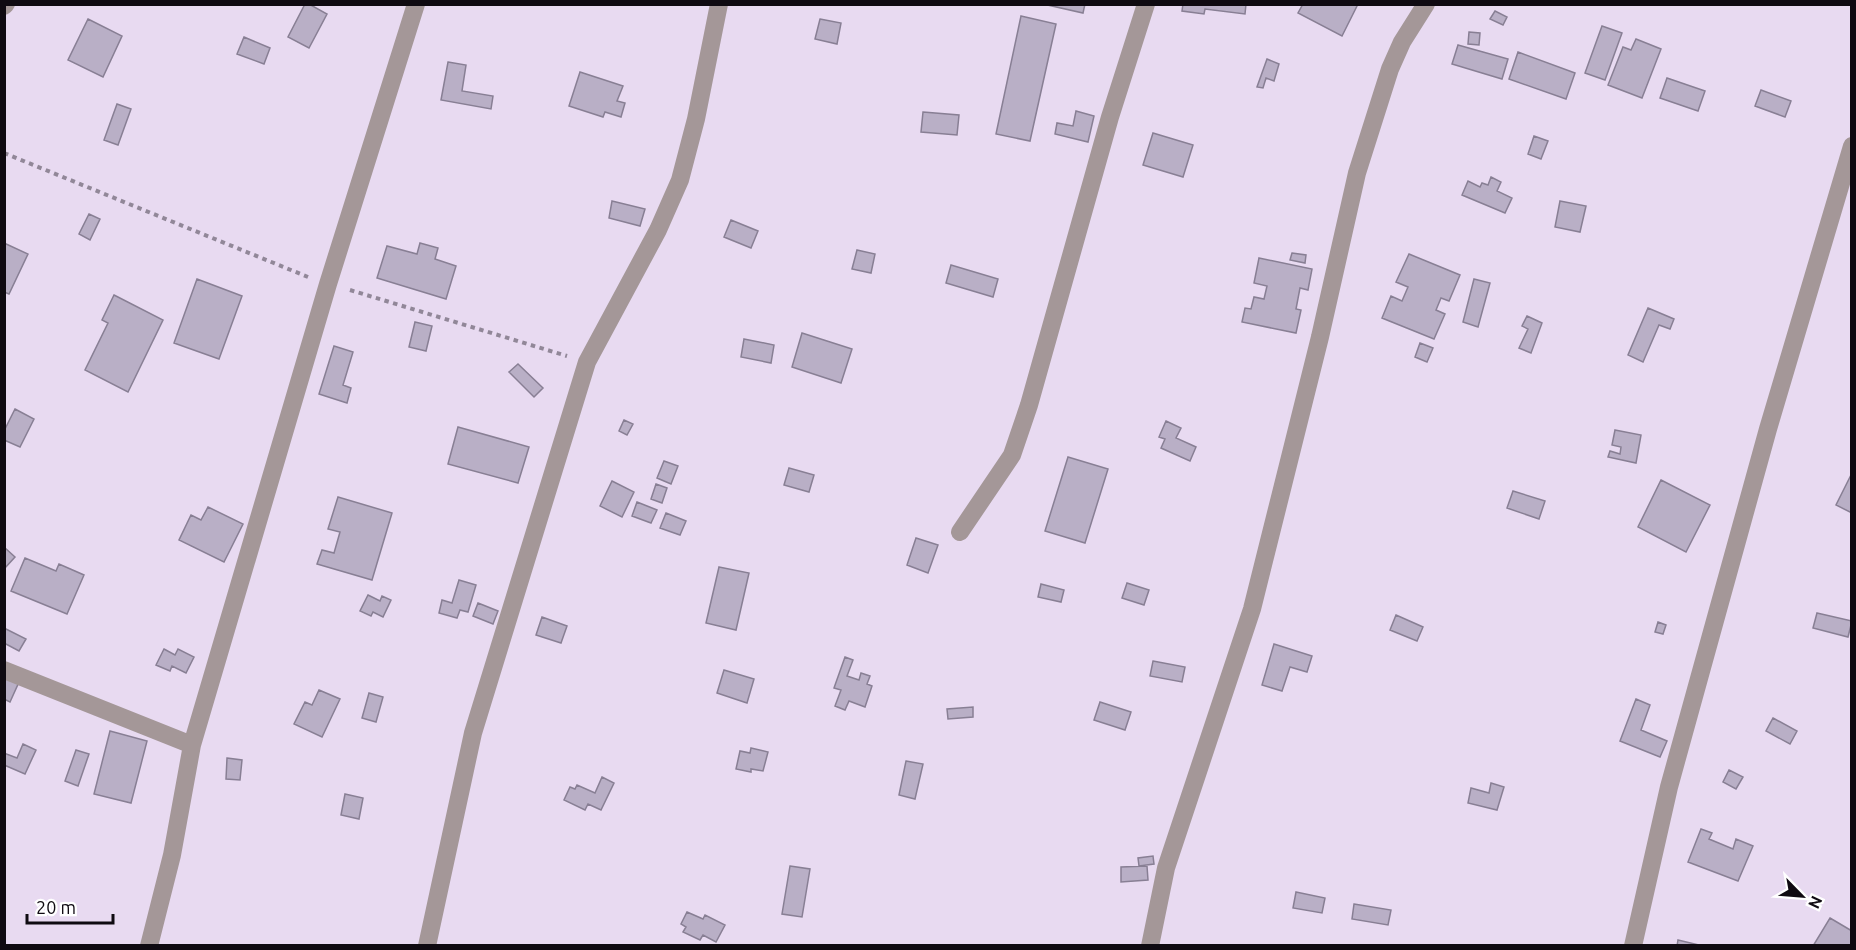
<svg xmlns="http://www.w3.org/2000/svg" width="1856" height="950" font-family="Ubuntu,sans-serif">
  <style>
    .building { fill: #b9afc6; stroke: #887f94; stroke-width: 1.5 }
    .lines { fill: none; stroke-linecap: round; stroke-linejoin: round }
    .path { stroke: #918798; stroke-width: 4; stroke-dasharray: 4.5 4.5; stroke-linecap: butt }
    .minor { stroke: #a49798; stroke-width: 18 }
  </style>
  <rect width="100%" height="100%" fill="#e8daf1"/>
  <path class="building" d="M305,4H309L327,14L309,48L288,37Z
    M1043,4H1085L1083,13Z
    M1183,4H1246L1245,14L1205,9L1204,14L1182,11Z
    M1303,4H1358L1342,36L1298,13Z
    M1495,11L1507,17L1503,25L1490,19Z
    M1021,16L1056,24L1030,141L996,134Z
    M88,19L122,36L103,77L68,60Z
    M820,19L841,23L837,44L815,39Z
    M1602,26L1622,33L1605,80L1585,73Z
    M1469,32L1480,33L1479,45L1468,44Z
    M244,37L270,48L264,64L237,54Z
    M1636,39L1661,49L1642,98L1608,85L1623,47L1631,50Z
    M1458,45L1508,59L1502,79L1452,64Z
    M1518,52L1575,73L1566,99L1509,79Z
    M1267,59L1279,64L1274,81L1266,78L1263,88L1257,87Z
    M448,62L466,65L462,91L493,96L491,109L441,100Z
    M580,72L623,86L617,101L625,103L621,117L605,112L603,117L569,106Z
    M1667,78L1705,91L1698,111L1660,98Z
    M1761,90L1791,101L1785,117L1755,106Z
    M117,104L131,109L118,145L104,140Z
    M1076,111L1094,116L1088,142L1055,134L1057,123L1073,126Z
    M923,112L959,115L957,135L921,132Z
    M1153,133L1193,145L1183,177L1143,165Z
    M1534,136L1548,141L1541,159L1528,154Z
    M1491,177L1501,182L1497,191L1512,198L1505,213L1462,195L1468,181L1480,187L1482,183L1488,185Z
    M612,201L645,209L640,226L609,218Z
    M1560,201L1586,206L1580,232L1555,227Z
    M89,214L100,219L90,240L79,234Z
    M731,220L758,231L751,248L724,237Z
    M4,243L28,254L9,294L4,292Z
    M420,243L438,248L435,259L456,266L446,299L377,278L387,246L417,254Z
    M857,250L875,254L871,273L852,269Z
    M1292,253L1306,255L1305,263L1290,260Z
    M1409,254L1460,275L1449,301L1441,298L1436,310L1445,314L1434,339L1382,318L1391,296L1402,301L1408,287L1396,282Z
    M1259,258L1312,269L1308,290L1300,288L1296,309L1301,310L1296,333L1242,322L1245,308L1251,309L1254,297L1264,299L1267,286L1254,283Z
    M951,265L998,279L993,297L946,283Z
    M197,279L242,296L219,359L174,343Z
    M1474,279L1490,283L1478,327L1463,322Z
    M114,295L163,320L128,392L85,370L108,323L102,320Z
    M1648,308L1674,319L1670,329L1659,325L1643,362L1628,355Z
    M1527,316L1542,323L1531,353L1519,348L1528,329L1522,326Z
    M415,322L432,326L426,351L409,347Z
    M802,333L852,349L841,383L792,367Z
    M744,339L774,345L771,363L741,357Z
    M1420,343L1433,348L1427,362L1415,357Z
    M334,346L353,352L343,385L351,388L347,403L319,394Z
    M518,364L543,388L534,397L509,372Z
    M15,409L34,419L20,447L4,440V431Z
    M624,420L633,424L627,435L619,431Z
    M1166,421L1181,428L1176,438L1196,447L1190,461L1161,448L1165,439L1159,437Z
    M458,427L529,447L518,483L448,464Z
    M1615,430L1641,435L1636,463L1608,457L1610,451L1620,454L1621,447L1612,445Z
    M1068,457L1108,469L1085,543L1045,531Z
    M664,461L678,466L671,484L657,478Z
    M789,468L814,475L809,492L784,485Z
    M1851,475H1852V513L1836,505Z
    M1661,480L1710,505L1686,552L1638,527Z
    M612,481L634,492L622,517L600,506Z
    M656,484L667,488L662,503L651,499Z
    M1513,491L1545,501L1539,519L1507,508Z
    M338,497L392,513L372,580L317,564L322,550L334,553L340,532L328,529Z
    M637,502L657,510L651,523L632,516Z
    M208,507L243,524L224,562L179,540L191,515L201,520Z
    M666,513L686,521L680,535L660,528Z
    M916,538L938,545L928,573L907,565Z
    M4,547L15,557L4,569Z
    M25,558L56,571L59,564L84,575L67,614L11,591Z
    M719,567L749,573L736,630L706,623Z
    M459,580L476,585L468,612L460,610L457,618L439,613L442,600L452,603Z
    M1127,583L1149,590L1144,605L1122,598Z
    M1041,584L1064,590L1061,602L1038,597Z
    M368,595L380,601L382,596L391,600L383,617L373,612L371,616L360,611Z
    M478,603L498,611L493,624L473,616Z
    M1817,613L1852,621L1848,637L1813,628Z
    M1396,615L1423,627L1417,641L1390,630Z
    M542,617L567,626L561,643L536,635Z
    M1658,622L1666,625L1663,634L1655,632Z
    M4,628L26,639L19,651L4,643Z
    M1274,644L1312,656L1307,672L1290,667L1282,691L1262,685Z
    M164,649L175,655L178,649L194,657L186,673L172,666L170,671L156,665Z
    M845,657L853,660L847,676L859,680L861,673L870,676L867,684L872,686L865,707L849,701L845,710L835,706L841,690L834,688Z
    M1153,661L1185,667L1182,682L1150,676Z
    M724,670L754,679L747,703L717,693Z
    M4,675L19,682L10,702L4,699Z
    M319,690L340,699L322,737L294,724L305,702L312,705Z
    M369,693L383,697L376,722L362,718Z
    M1636,699L1650,705L1641,730L1667,741L1660,757L1620,741Z
    M1100,702L1131,712L1125,730L1094,720Z
    M973,707V717L948,719L947,709Z
    M1773,718L1797,731L1790,744L1766,731Z
    M110,731L147,741L131,803L94,794Z
    M23,744L36,750L25,774L4,765V753L17,758Z
    M751,748L768,752L763,771L751,769V772L736,769L740,751L750,753Z
    M76,750L89,754L78,786L65,781Z
    M227,758L242,760L240,780L226,779Z
    M906,761L923,764L915,799L899,795Z
    M1729,770L1743,777L1736,789L1723,782Z
    M602,777L614,783L601,810L588,804L585,810L564,800L570,787L575,789L577,785L595,793Z
    M1491,783L1504,787L1497,810L1468,803L1471,788L1489,793Z
    M345,794L363,798L359,819L341,815Z
    M1701,829L1712,833L1709,839L1733,849L1736,839L1753,846L1738,881L1688,862Z
    M1153,856L1154,864L1139,866L1138,858Z
    M790,866L810,869L802,917L782,914Z
    M1147,866L1148,880L1121,882V867Z
    M1296,892L1325,898L1322,913L1293,908Z
    M1354,904L1391,910L1388,925L1352,919Z
    M687,912L703,919L705,915L725,925L716,942L703,935L700,940L683,932L686,927L681,924Z
    M1830,918L1852,931V946H1813Z
    M1678,940L1703,946H1677Z"/>
  <g class="lines">
    <path class="path" d="M4,153L308,277
      M350,290L567,356"/>
    <path class="minor" d="M4,6L6,4
      M960,532L1012,455L1029,405L1110,117L1146,4
      M4,670L192,745
      M149,946L172,855L192,745L328,284L416,4
      M427,946L473,733L587,362L658,230L680,180L696,119L719,4
      M1150,946L1166,868L1252,609L1320,337L1357,173L1390,69L1402,42L1426,4
      M1633,946L1669,787L1768,429L1852,146"/>
  </g>
  <rect width="1856" height="950" fill="none" stroke="#0f0a11" stroke-width="12"/>
  <g transform="translate(1802 896) rotate(115)" stroke="#ffffff" stroke-width="4.5" paint-order="stroke">
  <path d="M0-4.5L10 22L0 15L-10 22Z" fill="#0f0a11"/>
  <text y="-9" font-size="16" font-weight="bold" text-anchor="middle" fill="#0f0a11">N</text>
  </g>
  <path d="M27 914v9h86v-9" fill="none" stroke="#0f0a11" stroke-width="3"/>
  <text x="36" y="914" font-size="18" fill="#0f0a11" stroke="#ffffff" stroke-width="4.5" paint-order="stroke">20 m</text>
</svg>
